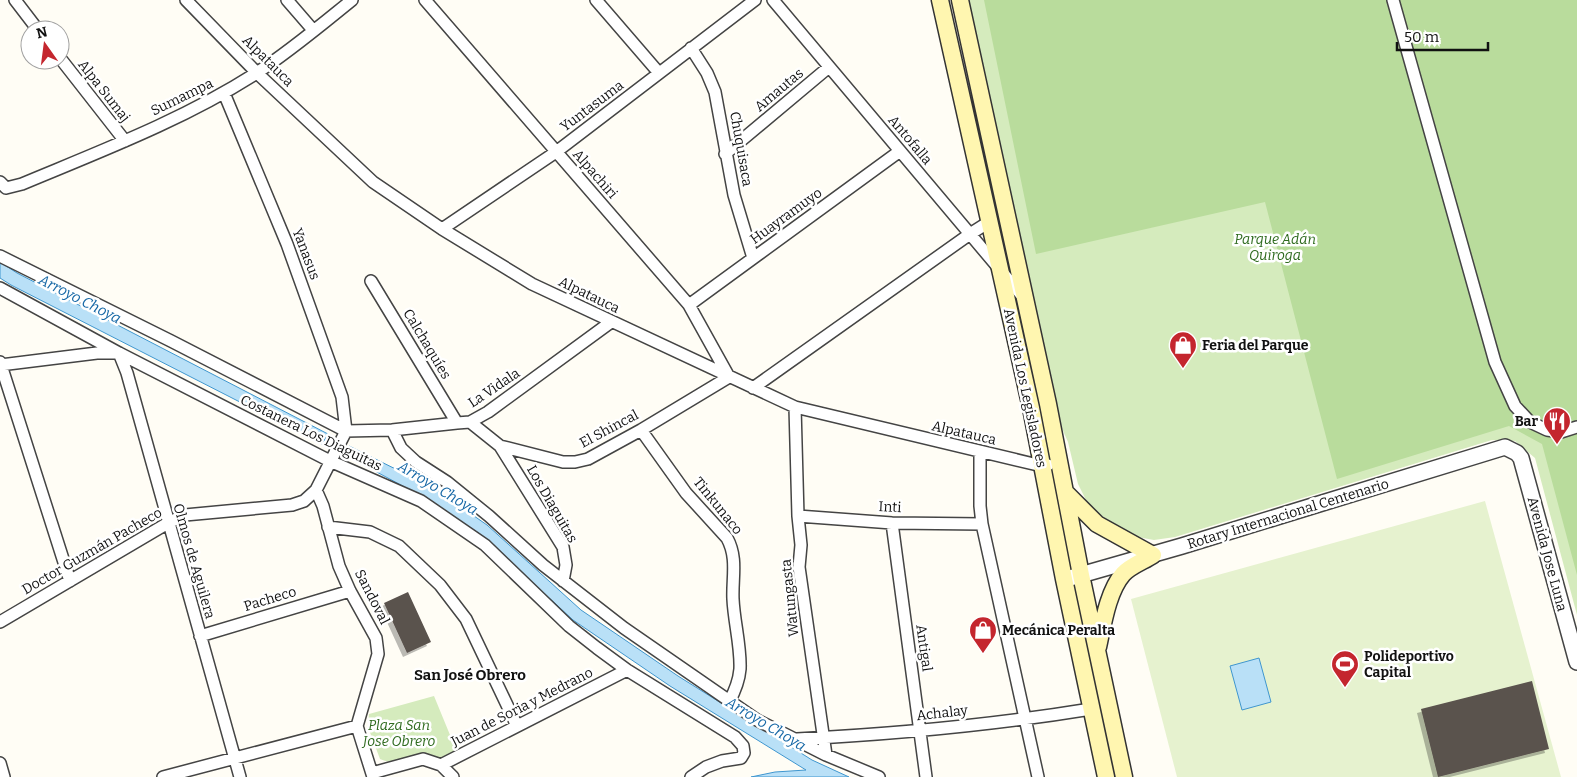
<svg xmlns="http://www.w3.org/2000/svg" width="1577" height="777" font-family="Bitter,serif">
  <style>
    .green { fill: #d5ebbd }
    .forest { fill: #b9dc9c }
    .pitch { fill: #e6f2cf }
    .water { fill: #b9e0f7; stroke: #3f96cf }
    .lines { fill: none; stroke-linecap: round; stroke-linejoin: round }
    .stream { stroke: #3f96cf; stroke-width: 4 }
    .building { fill: #5a524d; filter: url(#shadow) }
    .minor-casing { stroke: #444; stroke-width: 14 }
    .tertiary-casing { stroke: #444; stroke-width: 18 }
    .secondary-casing { stroke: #333; stroke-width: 19 }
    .minor { stroke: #fff; stroke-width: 11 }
    .tertiary { stroke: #fff; stroke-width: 15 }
    .secondary { stroke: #fff6b0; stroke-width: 16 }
    .labels { text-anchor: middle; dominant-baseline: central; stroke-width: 5; stroke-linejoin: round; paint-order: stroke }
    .street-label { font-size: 14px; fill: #111; stroke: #fff }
    .park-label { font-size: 14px; font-style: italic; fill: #2f6b1f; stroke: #fff }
    .poi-label { font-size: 14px; font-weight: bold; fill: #111; stroke: #fff; text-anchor: start }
    .water-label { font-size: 15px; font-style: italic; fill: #1768a6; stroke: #fff }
    .neighbourhood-label { font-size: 15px; font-weight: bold; fill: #111; stroke: #fff }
  </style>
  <defs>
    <filter id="shadow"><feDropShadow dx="-4" dy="4" stdDeviation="0" flood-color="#0004"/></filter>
  </defs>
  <rect width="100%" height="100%" fill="#fffdf5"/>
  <path class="green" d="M968,0H1577V615L1535,458L1515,441L1492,440L1175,537L1154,540L1132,536L1090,508L1078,484L1068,442L1060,424Z
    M434,696L457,752L440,759C424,747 409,762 392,762C388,762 383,760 380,759L368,727L369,714Z"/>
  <path class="forest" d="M984,0H1577V575L1542,444L1509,426L1337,479L1265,202L1036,254Z"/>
  <path class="pitch" d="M1485,501L1561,777H1177L1131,599Z"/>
  <path class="water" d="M0,262L17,273L328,434L322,444L11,285L0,278Z
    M349,446L434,488L487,525L581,610L678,676L812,760L849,777H751L775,772L806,770L670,686L573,620L480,534L427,499L345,455Z
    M1259,658L1271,702L1242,710L1230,666Z"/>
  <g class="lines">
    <path class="stream" d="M321,437L351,452"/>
  </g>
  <path class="building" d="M408,592L431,642L407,653L384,603Z
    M1532,681L1549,749L1438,777L1421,709Z"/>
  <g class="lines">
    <g class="minor-casing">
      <path id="minor" d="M15,0L38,30
        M186,0L257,73L373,182L442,229L532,284L795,407L1042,466L1048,465
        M287,0L313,30
        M425,0L689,305L729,377L641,430L588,459L575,462H563L500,446L470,422
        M596,0L659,73
        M773,0L1023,297
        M1393,0L1495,362L1515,406L1530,422L1547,430L1561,432L1577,427
        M691,48L707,73L715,92L734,195L753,258
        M60,58L125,141
        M224,93L287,244L342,397L346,431
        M725,154L829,67
        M0,182L6,188L22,184C101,151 183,120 255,74C289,52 321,25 352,0
        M442,229L556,152L755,0
        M0,256L171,341L346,431L392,430L457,423L470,422L488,412L611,322
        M371,281L457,423
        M0,288L119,353L330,461L421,501L485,545L569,626L597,648L627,670L735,737L743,746L744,753L741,758L722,761L706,767L691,777
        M689,305L900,151
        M0,362L70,581
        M0,365L97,353H119L127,373L240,777
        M753,388L970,234L989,222
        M795,407L798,516L801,545L799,567L826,755
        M392,430L401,448L416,462L447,482L489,516L543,565L624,628L757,720L826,755L879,777
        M641,430L686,493L727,538C738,558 732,578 733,599C734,622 741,646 740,669C739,681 735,691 729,702
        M500,446L563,547L566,565L563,581
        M980,452V506L982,524L1038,777
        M316,490L323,506L339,566L350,591L376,638L378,654L357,726L373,777
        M798,516L892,523L982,524
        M892,523L926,777
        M328,527L370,532L399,546L440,585L466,619L517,726
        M0,622L168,523L185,515L292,505L304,501L316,490L346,431
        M200,636L350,591
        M797,739C895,734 993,725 1091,709
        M0,763L4,777
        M441,765L453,777
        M372,773L423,759L441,765L627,670
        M163,777L357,726"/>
    </g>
    <g class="tertiary-casing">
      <path id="tertiary" d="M1070,578L1182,546L1505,447L1517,453L1521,458L1577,662"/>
    </g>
    <g class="secondary-casing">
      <path id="secondary" d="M940,0L1031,408L1064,579L1106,777
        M960,0L1048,404L1081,575L1124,777
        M1065,492L1097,524L1153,555C1144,561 1130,566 1123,574C1108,591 1103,624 1098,647"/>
    </g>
    <use href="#minor" class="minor"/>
    <use href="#tertiary" class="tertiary"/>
    <use href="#secondary" class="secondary"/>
  </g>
  <defs>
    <g id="shop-pin" transform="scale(1.4375)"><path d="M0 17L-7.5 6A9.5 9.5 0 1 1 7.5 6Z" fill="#c4262e" stroke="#fff"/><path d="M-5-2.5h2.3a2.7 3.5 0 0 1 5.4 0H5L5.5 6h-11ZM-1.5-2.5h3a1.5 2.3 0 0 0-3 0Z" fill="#fff"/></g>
    <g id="restaurant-pin" transform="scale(1.4375)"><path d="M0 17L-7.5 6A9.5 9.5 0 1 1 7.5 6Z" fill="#c4262e" stroke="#fff"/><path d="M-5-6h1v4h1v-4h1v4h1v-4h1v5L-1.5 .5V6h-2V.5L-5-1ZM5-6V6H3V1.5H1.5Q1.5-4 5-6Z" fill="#fff"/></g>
    <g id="stadium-pin" transform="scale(1.4375)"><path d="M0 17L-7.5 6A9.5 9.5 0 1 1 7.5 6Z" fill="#c4262e" stroke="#fff"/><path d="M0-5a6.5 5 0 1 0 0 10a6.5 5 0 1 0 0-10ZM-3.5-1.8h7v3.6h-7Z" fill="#fff"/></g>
  </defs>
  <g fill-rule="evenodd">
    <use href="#shop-pin" x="1183" y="345"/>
    <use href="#restaurant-pin" x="1557" y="421"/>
    <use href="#shop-pin" x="983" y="630"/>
    <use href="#stadium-pin" x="1345" y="664"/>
  </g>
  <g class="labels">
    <g class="street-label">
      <text transform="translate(268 61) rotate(45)">Alpatauca</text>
      <text transform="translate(779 90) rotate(-40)">Amautas</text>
      <text transform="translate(104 91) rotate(52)">Alpa Sumaj</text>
      <text transform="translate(182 97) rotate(-26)">Sumampa</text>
      <text transform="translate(592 106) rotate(-37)">Yuntasuma</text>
      <text transform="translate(910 140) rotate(50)">Antofalla</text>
      <text transform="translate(741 149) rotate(80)">Chuquisaca</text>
      <text transform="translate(595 174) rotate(49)">Alpachiri</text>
      <text transform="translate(786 216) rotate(-36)">Huayramuyo</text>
      <text transform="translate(306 254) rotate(69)">Yanasus</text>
      <text transform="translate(589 295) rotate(26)">Alpatauca</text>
      <text transform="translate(427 344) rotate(59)">Calchaquíes</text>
      <text transform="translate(494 388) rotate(-34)">La Vidala</text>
      <text transform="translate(1025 388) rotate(78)">Avenida Los Legisladores</text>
      <text transform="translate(609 429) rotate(-28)">El Shincal</text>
      <text transform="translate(311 433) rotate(26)">Costanera Los Diaguitas</text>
      <text transform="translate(964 433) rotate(13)">Alpatauca</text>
      <text transform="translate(552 504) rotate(60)">Los Diaguitas</text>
      <text transform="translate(718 506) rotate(51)">Tinkunaco</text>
      <text transform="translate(890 507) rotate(3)">Inti</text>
      <text transform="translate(1288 514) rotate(-17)">Rotary Internacional Centenario</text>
      <text transform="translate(92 551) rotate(-30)">Doctor Guzmán Pacheco</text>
      <text transform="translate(1547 554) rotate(75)">Avenida Jose Luna</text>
      <text transform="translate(194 561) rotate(74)">Olmos de Aguilera</text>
      <text transform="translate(372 597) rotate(63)">Sandoval</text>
      <text transform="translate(790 598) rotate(-96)">Watungasta</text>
      <text transform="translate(270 599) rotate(-17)">Pacheco</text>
      <text transform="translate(924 648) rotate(82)">Antigal</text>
      <text transform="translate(522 707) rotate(-27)">Juan de Soria y Medrano</text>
      <text transform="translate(942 713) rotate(-6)">Achalay</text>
    </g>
    <g class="park-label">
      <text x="1275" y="239">Parque Adán<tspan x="1275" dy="16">Quiroga</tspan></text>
      <text x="399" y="725">Plaza San<tspan x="399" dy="16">Jose Obrero</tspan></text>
    </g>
    <g class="poi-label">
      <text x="1202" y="345">Feria del Parque</text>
      <text x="1538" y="421" text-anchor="end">Bar</text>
      <text x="1002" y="630">Mecánica Peralta</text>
      <text x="1364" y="656">Polideportivo<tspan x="1364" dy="16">Capital</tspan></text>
    </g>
    <g class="water-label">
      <text transform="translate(80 299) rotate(27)">Arroyo Choya</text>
      <text transform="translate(438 488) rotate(31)">Arroyo Choya</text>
      <text transform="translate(766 724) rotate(31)">Arroyo Choya</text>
    </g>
    <g class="neighbourhood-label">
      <text x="470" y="675">San José Obrero</text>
    </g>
  </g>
  <g transform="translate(45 45) rotate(346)"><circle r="24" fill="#ffffff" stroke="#a0a0a0"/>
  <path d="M0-4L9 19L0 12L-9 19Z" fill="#c4262e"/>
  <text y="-8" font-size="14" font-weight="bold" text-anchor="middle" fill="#111111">N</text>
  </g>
  <path d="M1397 42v8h91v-8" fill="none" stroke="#111111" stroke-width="2.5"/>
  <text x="1404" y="42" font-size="15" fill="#111111" stroke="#ffffff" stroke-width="4" paint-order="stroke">50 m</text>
</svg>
